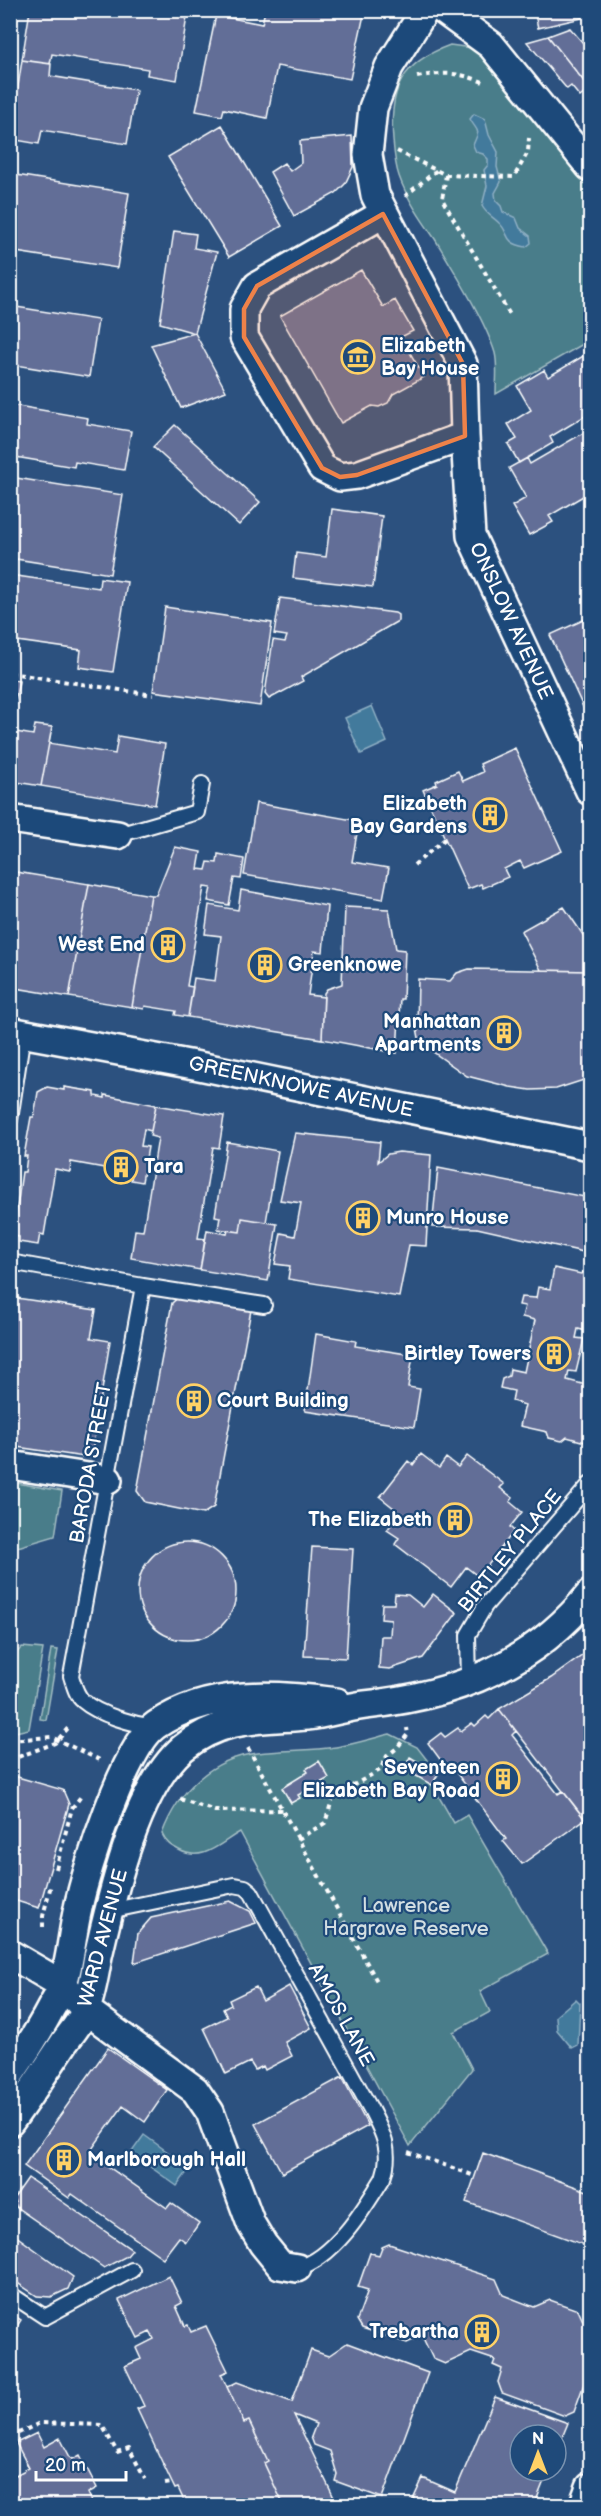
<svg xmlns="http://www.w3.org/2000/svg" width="601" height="2516" font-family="'Balsamiq Sans',sans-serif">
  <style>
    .green { fill: #497d8a; stroke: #a4bec4; stroke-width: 1.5 }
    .water { fill: #427a9c; stroke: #8eafc4; stroke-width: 1.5 }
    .building { fill: #626e97; stroke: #fff; stroke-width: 1.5 }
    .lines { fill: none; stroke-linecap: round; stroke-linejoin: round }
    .lane-casing { stroke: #fff; stroke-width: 18 }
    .street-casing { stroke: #fff; stroke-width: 32 }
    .path { stroke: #fff; stroke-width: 4; stroke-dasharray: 4.5 4.5; stroke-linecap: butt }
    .lane { stroke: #1f4a7a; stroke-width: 14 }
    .street { stroke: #1f4a7a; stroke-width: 27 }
    .marked { fill: #ee8249; fill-opacity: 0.2; stroke: #ee8249; stroke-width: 4.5; stroke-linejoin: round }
    .labels { text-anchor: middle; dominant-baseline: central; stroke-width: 4.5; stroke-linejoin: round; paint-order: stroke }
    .poi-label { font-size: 20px; font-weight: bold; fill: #fff; stroke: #1f4a7a; text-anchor: end }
    .street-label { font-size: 20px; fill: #fff; stroke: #1f4a7a }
    .park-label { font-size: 20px; fill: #d2dee2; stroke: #1f4a7a }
  </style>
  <rect width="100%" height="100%" fill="#2c517f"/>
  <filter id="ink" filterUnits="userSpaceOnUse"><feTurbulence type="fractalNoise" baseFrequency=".0167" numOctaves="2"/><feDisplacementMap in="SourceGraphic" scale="12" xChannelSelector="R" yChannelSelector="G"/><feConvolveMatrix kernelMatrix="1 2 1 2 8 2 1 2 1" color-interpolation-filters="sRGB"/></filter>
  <g filter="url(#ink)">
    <path class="green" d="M450,45L472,48L492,65L590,190V340L496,394C496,381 498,365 495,353C485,320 453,269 435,239C421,219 407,199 399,176C395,165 394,151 393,140C389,89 401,63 450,45Z
      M11,1482L62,1491L55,1536L11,1549Z
      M22,1647L43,1649L29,1729L11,1733V1659Z
      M51,1649L58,1650L46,1720L40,1719Z
      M390,1734L417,1747L438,1774L432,1785L454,1823L467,1815L548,1954L480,1991L490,2012L453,2032L472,2069L410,2146L240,1832C220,1843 203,1863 179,1850C171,1846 166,1843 162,1834C178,1791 211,1758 258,1753C284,1750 311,1751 336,1747C355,1744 373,1738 390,1734Z"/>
    <path class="water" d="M474,114L485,119L489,135L498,152L497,167L501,182L495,193L496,201L501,206L503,212L516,218L520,228L530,236L531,243L526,247C502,243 510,232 499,223C492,216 487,215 482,206L487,186L484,170L488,165V159L483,154L476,152L473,145C481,127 478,134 470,119Z
      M372,706L387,742L361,754L345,718Z
      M576,1999L580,2003L578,2045L572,2048L557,2030L556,2016Z
      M144,2135L190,2168L177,2186L131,2153Z"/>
    <path class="building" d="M30,10H188L177,80L147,75L148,69L52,54L50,64L22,60Z
      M265,10H365L350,79L277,66L267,118L224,109L222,116L196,111L216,15L262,24Z
      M534,10H588V11L581,13L582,18L538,28Z
      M570,28L590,51V102L584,94L590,89L548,36Z
      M548,36L590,89L580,97L571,86L567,89L527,42Z
      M22,60L51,64L50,76L136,90L127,144L42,130L39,144L10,139Z
      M222,125L282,226L229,257L168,157Z
      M352,136L353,167L345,184L336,193L294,216L270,172L284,163L290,171L301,163L300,141Z
      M10,174L129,193L117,268L10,251Z
      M174,231L196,234L194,248L217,252L195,333L160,323Z
      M361,270L383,307L395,300L413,331L401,337L424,377L393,394L388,403L379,407L372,406L341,423L280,316Z
      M10,306L98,320L89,377L10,364Z
      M195,333L226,391L181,408L151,345Z
      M590,352V413L550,437L553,443L519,463L508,444L517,439L508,424L531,410L517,386L544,370L548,377Z
      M12,405L88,418L87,424L131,431L124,470L75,462L74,467L10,456Z
      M175,425L260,502L239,525L153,447Z
      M590,429V492L549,516L553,522L529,535L512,506L526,498L509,468L527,458L530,464Z
      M10,477L123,495L110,574L10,558Z
      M332,509L382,516L373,587L293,578L296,553L326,557Z
      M10,575L99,588L100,578L127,582L113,672L79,667L81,650L10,640Z
      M280,598L395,613L398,615V621L301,677L303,681L269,699L265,694L273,640L285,642L287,636L274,634Z
      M165,607L272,623L260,706L153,691Z
      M590,617V720H589L550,635Z
      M10,679L19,681L10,728Z
      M35,725L52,727L41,786L10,781V731L33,735Z
      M118,736L165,744L155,805L41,786L49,743L115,754Z
      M515,748L562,851L524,868L520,861L504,869L508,877L483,888L481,884L468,889L423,790L437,784L436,781L458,771L463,781L483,772L480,764Z
      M256,803L359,821L352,862L389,868L383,899L244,875Z
      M175,847L201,852L198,869L206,870L208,862L217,863L218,854L244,859L241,879L234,878L229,905L208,901L211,888L204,887L187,986L193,987L188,1017L175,1015L176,1011L145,1006L144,1009L132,1007L151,895H156Z
      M10,871L89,884L69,997L10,987Z
      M89,884L151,895L132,1007L69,997Z
      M241,890L327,906L323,952L314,951L308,995L324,997L322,1039L188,1017L194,978L215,981L221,936L205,934L209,905L238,910Z
      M345,907L389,909L396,949L405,950L403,999H400L397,1053L322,1039L324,993L327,989L342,984Z
      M564,907L590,945V971L541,970L521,931Z
      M469,969L590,971V1078L556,1089L530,1090L510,1087L467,1076L426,1047L419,1038L417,1028L418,979L450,981L457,973Z
      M47,1087L64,1090V1087L95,1092V1096L105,1098V1095L156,1105L151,1131L144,1129L141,1146L148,1147L142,1182L131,1180L132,1173L71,1162L70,1172L55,1169L44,1235L40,1234L38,1245L19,1242V1237L13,1236L22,1172H25L27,1156H24L31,1117H34L38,1092Z
      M156,1105L224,1116L219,1148L213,1147L198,1238L205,1239L200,1270L131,1258L135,1230L143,1231L158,1138L150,1136Z
      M295,1133L380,1142L378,1162L388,1154L399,1152L431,1155L426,1246L409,1245L399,1297L288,1279L290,1266L275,1264L281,1233L295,1236L301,1203L280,1200Z
      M227,1142L278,1151L266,1222L242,1218L240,1232L218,1229L220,1217L215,1216Z
      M438,1168L590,1198V1242L588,1253L477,1228L432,1227Z
      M242,1218L277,1224L268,1281L200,1270L207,1230L227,1234L228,1230L240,1232Z
      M554,1268L581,1274L586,1270L590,1271V1332L578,1329L576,1338L584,1339L576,1372L569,1371L567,1380L590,1386V1428L589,1427L585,1442L567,1437L562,1441L549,1438L547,1432L520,1426L525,1405L512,1401L514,1391L500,1388L502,1379L509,1376L510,1369L524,1372L535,1320L522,1317L525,1306L519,1305L521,1297L536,1298L538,1287L550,1289Z
      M10,1297L96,1310L91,1338L110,1341L91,1458L10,1446Z
      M179,1297L251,1310L214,1507L203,1514L145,1502L137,1491L172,1303Z
      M316,1334L356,1341L355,1346L413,1355L408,1387L420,1389L414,1427L305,1411Z
      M421,1454L439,1468L446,1458L458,1467L467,1456L504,1484L500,1488L513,1498L510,1502L522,1512L510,1527L514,1531L479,1577L466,1567L451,1587L395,1544L399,1538L387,1530L400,1513L380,1497L408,1461L413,1465Z
      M138 1591a49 49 0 1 1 98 0a49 49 0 1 1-98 0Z
      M312,1547L353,1549L346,1658L304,1656Z
      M395,1594L408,1595L423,1607L433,1594L457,1613L423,1658L390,1669L379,1668L381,1636H390L391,1620L381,1619L382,1604H394Z
      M590,1650V1826L499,1709L551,1678Z
      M499,1709L516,1731L512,1735L558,1794L563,1791L585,1819L522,1864L503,1841L506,1839L449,1763L445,1766L428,1743L441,1733L445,1737L458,1728L461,1731L472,1723L475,1726L486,1716L489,1719Z
      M410,1757L438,1774L432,1785L404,1769Z
      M319,1761L329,1778L298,1795L300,1798L291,1803L282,1788L308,1772L306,1769Z
      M14,1776L63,1790L69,1804L39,1908L10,1899V1778Z
      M230,1901L250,1911L256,1923L134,1963L138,1933L151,1918Z
      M289,1986L311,2028L285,2042L292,2056L265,2070L263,2066L255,2070L250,2062L226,2074L204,2028L227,2017L223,2009L231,2005L229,2000L256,1987L263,2001Z
      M10,1994L16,2002L14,2008L16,2010L10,2017Z
      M108,2048L167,2090L145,2122L123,2106L89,2153L167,2208L171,2203L199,2223L186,2242L179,2237L163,2258L72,2194L69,2198L24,2166Z
      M342,2077L368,2126L282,2173L255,2124Z
      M483,2153L590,2192V2247L466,2202Z
      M28,2178L132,2250L127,2256L104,2268L16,2207L14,2198Z
      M12,2233L73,2277L68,2289L51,2297L37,2296L10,2278Z
      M389,2244L496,2279L503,2295L534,2307L550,2300L578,2310L584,2323L589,2322L590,2326V2367L574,2412L565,2416L502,2393L498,2382L502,2369L493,2365L495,2360L471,2352L445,2364L433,2359L422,2336L407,2343L362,2328L357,2320L368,2290L358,2287L370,2253L379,2255L382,2247Z
      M169,2276L182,2303L176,2306L185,2326L188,2325L191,2332L206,2326L228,2371L221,2374L244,2423L249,2421L268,2461L264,2463L284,2506H185L186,2505L178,2488L175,2489L172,2483L137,2409L144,2406L125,2366L141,2359L136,2348L154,2339L150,2332L138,2338L119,2300Z
      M10,2313L21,2320L10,2337Z
      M347,2343L428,2373L382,2498L335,2481L337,2474L330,2451L314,2445L311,2437L316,2424L294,2415L338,2506H284L264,2463L268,2461L249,2421L244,2423L227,2387L237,2382L292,2402L311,2350L328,2356Z
      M495,2397L568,2423L556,2452V2435H520V2471H548L534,2506H410L423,2478L455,2492Z
      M37,2433L44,2447L60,2438L70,2457L73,2459L80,2455L97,2488L88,2493L94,2506H20L17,2499L10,2502V2478L29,2468L16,2443Z"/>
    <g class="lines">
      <g class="lane-casing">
        <path id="lane" d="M118,835L197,812L202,784
          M10,1120L23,1033
          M10,1262L143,1286L71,1676C74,1685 76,1695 83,1701C99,1715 133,1724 154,1727
          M143,1286L264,1305
          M469,1683L468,1635L485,1606L590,1484
          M109,1911L234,1885L245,1887L251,1892L369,2106C382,2131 393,2150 383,2178C364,2209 334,2259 297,2268
          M10,2294L45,2317L132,2270"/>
      </g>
      <g class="street-casing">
        <path id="street" d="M425,10L389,67L373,108L368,155L375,195L463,364L465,436L471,536L590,791
          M443,10L491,45L590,167
          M383,214L257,286L244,309V337L322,468L340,477L357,475L465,436
          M10,819L118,835
          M10,1031L194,1065L590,1146
          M10,1465L108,1480
          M10,1954L63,1985L86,2010L195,2090L210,2112L251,2224L263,2244L280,2265L297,2268
          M10,2074C26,2051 38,2033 51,2008C55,2001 61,1992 63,1984C71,1959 72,1933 78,1908C86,1869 125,1746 156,1725C209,1689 276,1694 337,1702
          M10,2122C29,2096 46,2070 64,2043C71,2033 82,2021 86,2009C92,1992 95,1973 98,1956C112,1896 135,1789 183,1748C222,1716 261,1720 307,1716C327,1714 346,1707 365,1705C454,1696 533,1665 590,1594
          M583,2506L590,2487"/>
      </g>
      <path class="path" d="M417,77C442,72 459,72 483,82
        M397,151L446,175L514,177L528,152L529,138
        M446,175L442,199L510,315
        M405,196L437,170
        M10,673L153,695
        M414,865L445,839
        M10,1740L51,1737L100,1760
        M248,1748L378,1983
        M10,1760L55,1743L69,1727
        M180,1799L215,1811L282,1810
        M298,1839L325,1823L333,1797L380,1770L387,1756L397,1748L408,1734L407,1728
        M56,1869L72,1808L82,1795
        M43,1927V1916L51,1885
        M408,2152L475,2176
        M10,2437L40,2423L102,2425L117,2452L129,2448L145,2479
        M165,2484L172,2483"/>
      <use href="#lane" class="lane"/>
      <use href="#street" class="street"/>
    </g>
  </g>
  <path class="marked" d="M383,214L463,364L465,436L357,475L340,477L322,468L244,337V309L257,286Z"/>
  <defs>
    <g id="museum-ring" transform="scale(1.725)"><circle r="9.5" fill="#1f4a7a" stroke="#ffd166" stroke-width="1.5"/><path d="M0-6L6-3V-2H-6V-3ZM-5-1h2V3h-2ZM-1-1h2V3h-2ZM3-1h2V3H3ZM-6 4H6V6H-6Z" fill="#ffd166"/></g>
    <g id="building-ring" transform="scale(1.725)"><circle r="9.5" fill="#1f4a7a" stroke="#ffd166" stroke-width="1.5"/><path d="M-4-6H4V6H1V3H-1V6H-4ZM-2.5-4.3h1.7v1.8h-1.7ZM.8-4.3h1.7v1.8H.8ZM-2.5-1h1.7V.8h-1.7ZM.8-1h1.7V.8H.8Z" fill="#ffd166"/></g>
  </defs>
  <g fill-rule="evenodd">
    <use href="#museum-ring" x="358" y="357"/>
    <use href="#building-ring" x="490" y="815"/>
    <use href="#building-ring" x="168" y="945"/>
    <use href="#building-ring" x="265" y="965"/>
    <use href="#building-ring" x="504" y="1033"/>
    <use href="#building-ring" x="121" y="1167"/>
    <use href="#building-ring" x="363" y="1218"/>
    <use href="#building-ring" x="554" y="1354"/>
    <use href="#building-ring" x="194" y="1401"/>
    <use href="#building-ring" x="455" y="1520"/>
    <use href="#building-ring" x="503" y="1779"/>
    <use href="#building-ring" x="64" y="2160"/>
    <use href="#building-ring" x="482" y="2332"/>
  </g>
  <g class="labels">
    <g class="poi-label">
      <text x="381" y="346" text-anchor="start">Elizabeth<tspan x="381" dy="23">Bay House</tspan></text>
      <text x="467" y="804">Elizabeth<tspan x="467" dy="23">Bay Gardens</tspan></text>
      <text x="145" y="945">West End</text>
      <text x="288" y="965" text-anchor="start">Greenknowe</text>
      <text x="481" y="1022">Manhattan<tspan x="481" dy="23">Apartments</tspan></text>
      <text x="144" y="1167" text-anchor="start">Tara</text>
      <text x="386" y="1218" text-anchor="start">Munro House</text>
      <text x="531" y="1354">Birtley Towers</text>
      <text x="217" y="1401" text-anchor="start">Court Building</text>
      <text x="432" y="1520">The Elizabeth</text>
      <text x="480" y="1768">Seventeen<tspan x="480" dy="23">Elizabeth Bay Road</tspan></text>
      <text x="87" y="2160" text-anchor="start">Marlborough Hall</text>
      <text x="459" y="2332">Trebartha</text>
    </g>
    <g class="street-label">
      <text transform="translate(511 621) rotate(65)">ONSLOW AVENUE</text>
      <text transform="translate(301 1087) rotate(12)">GREENKNOWE AVENUE</text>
      <text transform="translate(91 1463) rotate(-80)">BARODA STREET</text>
      <text transform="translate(510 1551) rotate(-51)">BIRTLEY PLACE</text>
      <text transform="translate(103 1938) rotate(-75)">WARD AVENUE</text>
      <text transform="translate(341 2015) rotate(61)">AMOS LANE</text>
    </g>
    <g class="park-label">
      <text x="406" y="1906">Lawrence<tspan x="406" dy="23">Hargrave Reserve</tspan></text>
    </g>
  </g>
  <rect width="601" height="2516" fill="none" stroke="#1f4a7a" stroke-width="36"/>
  <rect x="18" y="18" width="565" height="2480" fill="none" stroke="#fff" stroke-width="2" filter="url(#ink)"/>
  <g transform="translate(538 2453)"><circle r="28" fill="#1f4a7a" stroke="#7992af" stroke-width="1.5"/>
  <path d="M0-4.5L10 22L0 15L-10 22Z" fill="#ffd166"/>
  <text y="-9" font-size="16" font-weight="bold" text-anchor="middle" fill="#ffffff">N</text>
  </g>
  <path d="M36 2471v9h90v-9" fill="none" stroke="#ffffff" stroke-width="3"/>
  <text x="45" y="2471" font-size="18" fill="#ffffff" stroke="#1f4a7a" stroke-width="4.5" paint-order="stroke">20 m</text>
</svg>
